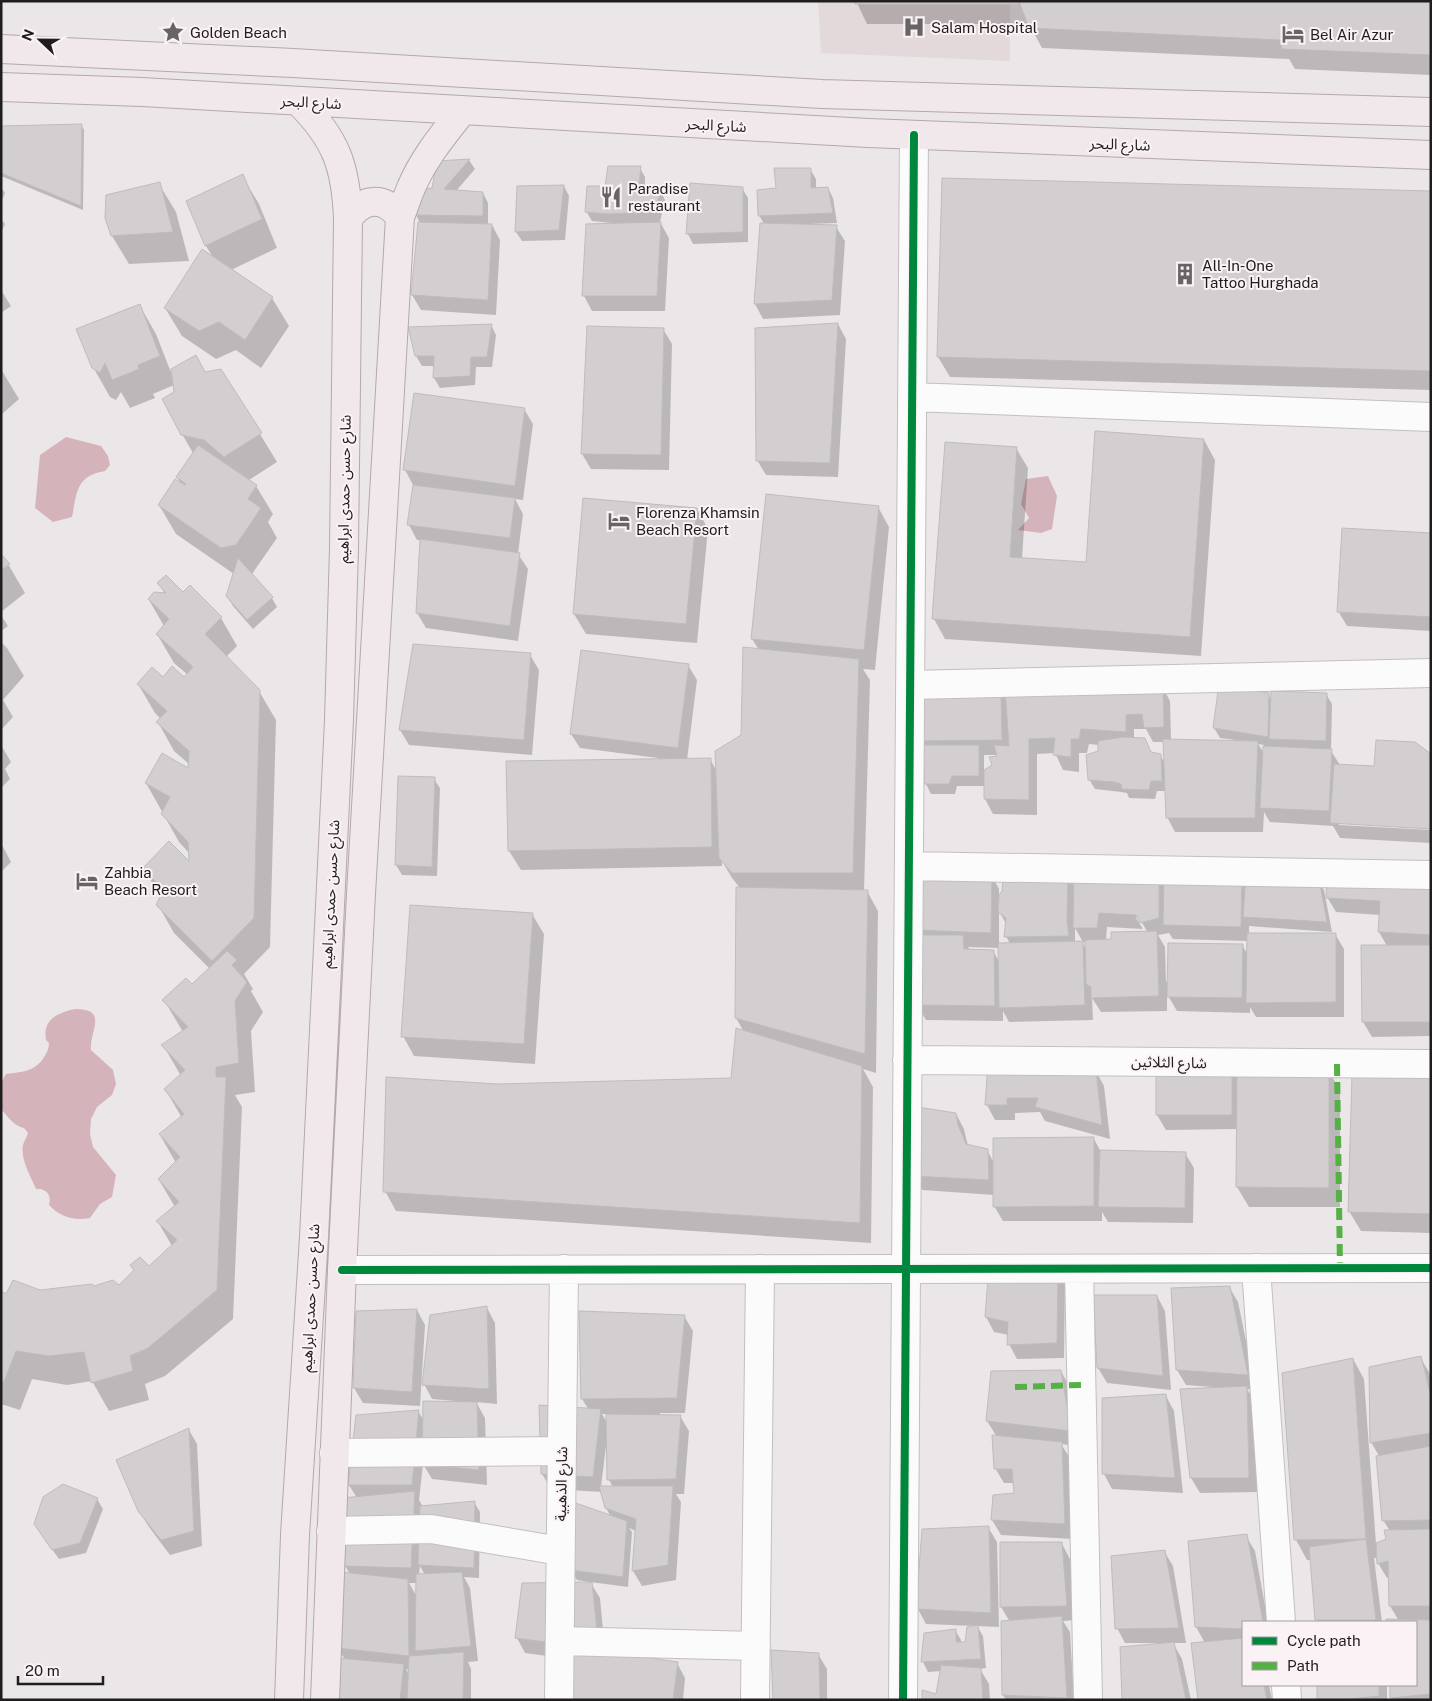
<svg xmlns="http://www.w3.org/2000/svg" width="1432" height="1701" font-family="'Public Sans','Noto Sans Arabic',sans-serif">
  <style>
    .built { fill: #e3d8da }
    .water { fill: #d5b3ba }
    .shadow { fill: #0003; fill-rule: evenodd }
    .building { fill: #d3cfd0; stroke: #bfbcbd }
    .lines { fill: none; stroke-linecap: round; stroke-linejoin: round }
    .minor-casing { stroke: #c3bfc0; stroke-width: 30 }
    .major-casing { stroke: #b6a7aa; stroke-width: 30 }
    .minor { stroke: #fcfbfc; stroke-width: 28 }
    .major { stroke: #f0e8ea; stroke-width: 28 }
    .quiet { stroke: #55b145; stroke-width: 6; stroke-dasharray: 12 6; stroke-linecap: butt }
    .cycleway-casing { stroke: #faf2f4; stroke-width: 11 }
    .cycleway { stroke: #00873e; stroke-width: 8 }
    .labels { text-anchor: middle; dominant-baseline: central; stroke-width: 4; stroke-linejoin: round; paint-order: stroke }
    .poi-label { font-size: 15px; fill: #1f1d1d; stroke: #faf2f4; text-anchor: start }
    .street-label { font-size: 15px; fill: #1f1d1d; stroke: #faf2f4 }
  </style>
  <rect width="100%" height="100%" fill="#ebe7e8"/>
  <path class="built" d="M818,1H1010V61L821,53Z"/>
  <path class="water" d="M66,437L101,446L108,456L110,465L105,471C76,476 77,492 72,517L53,522L35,508L40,455Z
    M1048,476L1057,496L1052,529L1041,533L1018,530L1029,518L1021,504L1026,479Z
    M76,1009C109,1009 89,1032 91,1050L113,1070L116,1084L112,1095L97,1107L91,1119L90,1134L93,1147L116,1175L112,1197L100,1204L90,1218C74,1221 60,1217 49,1205C51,1197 49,1192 41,1189H36C31,1177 20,1159 23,1145C24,1141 27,1137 28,1133L24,1128C14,1126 8,1117 1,1109V1083L6,1074C14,1073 24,1072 31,1069C40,1065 49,1053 49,1043L46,1040C42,1019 59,1012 76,1009Z"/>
  <path class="shadow" d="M856,1H1431V75L1295,69L1289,59L1042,48L1029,24H867Z
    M81,125L84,130L83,210L1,176V127Z
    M469,160L475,169L456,191L483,193L488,203V225H492L500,240L496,315L421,310L412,295L420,223L416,215V192L433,189L438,162Z
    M640,168L645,177V187L660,190L665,200L660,222L669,238L665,311H592L584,296L587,226L611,225V223L592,221L586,211L606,187Z
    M810,169L816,179V189L828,188L833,198L837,223L810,224V226L836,227L845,241L840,315L763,319L755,304L761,224H764L759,215L777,189Z
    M242,176L259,204L277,248L231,270L272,298L289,326L261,368L236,350L216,359L182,336L165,308L214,259L206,246L188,201Z
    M944,179L1431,192V390L950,377L938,357Z
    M159,184L176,212L189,261L129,264L112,236Z
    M691,185L742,188L748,198V242L693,244L688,234Z
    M564,186L569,196L565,240L522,241L516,232Z
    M1,187L5,193L1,203Z
    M1,219L5,224L1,233Z
    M1,290L11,306L1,313Z
    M140,306L156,334L172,375L205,373L221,370L277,462L249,480L256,486L273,514L268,522L277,538L252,574H250L272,598L277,607L253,629L233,606L227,596L234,574L176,534L159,505L181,484L177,477L193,453L182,434L174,385L153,394L155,398L130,408L121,392L116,400L110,397L93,367Z
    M838,324L846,339L838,477L766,475L757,460Z
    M491,325L496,335L492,367H476L475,385L440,388L434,378L435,366H422L416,356Z
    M589,327L663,329L672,344L669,470L591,469L582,454Z
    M1,369L19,399L1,415Z
    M524,409L533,424L523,500L515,499L523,514L518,554L528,569L518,641L426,628L417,613L422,540H417L409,525L413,485L405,470Z
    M1204,440L1215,460L1201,656L945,639L934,619L1016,448L1028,468L1022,559L1087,564Z
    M878,507L889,527L875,670L863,669L870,680L864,891H867L878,911L876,1073L863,1069L873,1087L871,1243L396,1211L385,1191L497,1085L732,1079L744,1032L736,1018L740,888L732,878L722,861V866L521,870L509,851L658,760V758L580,748L571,734L688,665L697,680L687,760L710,759L717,772L742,736L759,650L752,639Z
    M697,509L708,529L697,643L586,634L574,614Z
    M1431,534V631L1347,626L1338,611Z
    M1,556L8,564L25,593L1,612Z
    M159,584L183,594L221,618L237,646L226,657L259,691L276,720L270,947L244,974L253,989L251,991L263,1012L251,1031L255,1092L235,1095L242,1107L233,1319L165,1376L145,1384L149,1400L109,1411L92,1381L67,1385L32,1379L20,1410L1,1404V1293L6,1296L40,1291L119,1287L135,1272L131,1266L149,1267L172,1246L158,1222L175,1207L159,1180L176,1163L160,1135L182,1118L165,1089L181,1076L163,1045L183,1032L164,1000L192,986L210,969L174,933L158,905L161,898L144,869L190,864V854L179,842L146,783L189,770V764L174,751L158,722L161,719L155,713L138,684L163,678L184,679L188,675L174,663L157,634L164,626L149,600L165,594Z
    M1,615L8,626L1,631Z
    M1,642L7,648L24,676L3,700L13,717L1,730Z
    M530,655L539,670L532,755L409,745L400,730Z
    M1162,686L1170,701L1171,741L1236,742V740L1220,738L1214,728L1268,694L1272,701L1326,694L1332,704L1331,751L1340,765L1375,767L1414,743L1339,823V825L1431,830V843L1340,838L1333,826L1270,822L1264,812L1263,832H1175L1167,817L1166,791H1157L1155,799L1129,798L1127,793L1121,792L1095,789L1089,779L1099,752V745L1089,744L1087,753H1079V772L1063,770L1055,753L1037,754V815L993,814L985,799V786H957L955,794H931L926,784V778H923L919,741L1000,690L1007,702ZM1134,729H1146L1153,742H1164L1165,763L1160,755L1152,754L1144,739L1134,738ZM1258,744L1264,745V754L1260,747ZM984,755H1002L993,766L984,772Z
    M1,745L11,762L5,769L10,779L1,788Z
    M434,779L440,788L437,876L402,875L396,865Z
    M1,843L11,862L1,872Z
    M991,874L999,889V897L1067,874L1075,888L1158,875L1165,887L1318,880L1324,890L1332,932L1249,926V934H1335L1344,949V1017H1256L1250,1007V1013L1177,1011L1167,994V1011L1101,1012L1092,998L1093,1020L1009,1022L1003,1011V1021L926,1020L917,1005L915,930ZM999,911L1006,924V936L1010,944L999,945ZM1138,916L1148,933L1106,941L1107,927L1143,929L1136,918ZM1075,928L1083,942H1086V949L1082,942L1075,943ZM1169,933L1173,939L1248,941V955L1242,945L1166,982L1165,947L1158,935ZM968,947L999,948L1000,963L993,951L970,950Z
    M1431,884V1036L1372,1037L1363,1022V947L1387,946L1379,932L1380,915L1336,912L1327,897Z
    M532,914L544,934L535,1064L414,1056L403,1036Z
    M989,1066L1096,1071L1104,1086L1110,1139L1045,1121L1040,1112L1015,1113V1120H995L987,1105Z
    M1231,1067L1238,1079L1329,1071L1340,1091V1207H1249L1237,1187L1238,1129L1166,1130L1157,1115Z
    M1431,1078V1233L1361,1231L1349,1211Z
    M956,1114L964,1129L968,1146L987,1150L994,1163L1094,1139L1101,1152L1185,1153L1194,1168L1193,1223L1108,1222L1102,1212V1221H1003L994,1206V1195L922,1190L913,1175Z
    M1057,1270L1065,1285L1064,1358L1017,1359L1009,1344V1335L994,1332L986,1317Z
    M1229,1287L1238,1302L1256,1390L1247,1389L1255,1402L1257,1492L1200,1493L1191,1478L1212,1387L1186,1385L1177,1370Z
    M1157,1296L1165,1311L1171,1390L1107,1383L1098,1368Z
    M487,1308L495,1323L497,1404L476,1402L485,1418L487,1485L432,1479L423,1464L419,1500L423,1507L474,1502L480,1512L479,1578L464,1577L470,1588L478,1661L468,1662L471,1669V1700H335L345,1660L338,1648L350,1574L345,1566L357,1498L349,1485L418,1411L424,1421L455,1403V1401L432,1399L424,1384ZM420,1566L425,1575H419ZM409,1583H417V1597ZM406,1669L410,1670V1676Z
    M417,1310L425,1325L420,1406L363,1403L354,1388Z
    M684,1316L693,1331L685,1413H660V1416H680L689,1431L684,1494H676L681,1502L676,1580L642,1586L633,1571L636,1531L629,1528L632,1532L628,1587L590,1582L600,1598L605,1652L677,1663L685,1678L683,1700H551L555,1657L525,1653L517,1638L589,1583V1582L577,1580L571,1570L611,1517L606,1508L602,1492L551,1489L542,1474L589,1410L582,1399ZM602,1414H607L608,1424ZM606,1446H608L609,1480L613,1487H601Z
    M1420,1357L1429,1372L1431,1380V1700H1393L1391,1685H1416V1622H1387V1621H1399L1390,1606L1389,1577L1387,1578L1378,1563V1558H1374L1382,1622H1318L1311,1560H1307L1296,1540L1353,1359L1364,1379L1376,1544L1387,1540L1390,1531L1383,1520L1379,1456L1371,1442Z
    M1061,1371L1069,1386L1079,1446L1061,1444L1070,1458L1073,1539L1001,1535L992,1520L1015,1494L1014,1483H1004L995,1468L997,1437L987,1421Z
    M1166,1396L1174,1411L1183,1493L1112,1489L1104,1474L1103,1399Z
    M189,1430L197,1444L202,1546L170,1555L149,1527L139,1511Z
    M97,1499L103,1509L86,1553L59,1559L41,1534Z
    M988,1527L997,1542L999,1627L977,1626L983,1636L986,1668L980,1669L989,1684L990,1700H923L937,1695L941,1671L928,1672L923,1662L925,1634L955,1630L961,1640V1643H966L975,1626L926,1624L918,1609Z
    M1246,1536L1255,1551L1268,1622H1243V1685H1269L1272,1700H1199L1205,1643L1196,1627L1189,1542Z
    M1062,1544L1070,1559L1075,1620L1063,1621L1070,1632L1074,1700H1006L1003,1695L1010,1622L1001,1607Z
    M1164,1551L1173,1566L1186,1643H1173L1182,1659L1191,1700H1123L1158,1643H1125L1117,1628Z
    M818,1654L827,1669V1700H774Z
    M1318,1685H1387V1700H1319Z"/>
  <path class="building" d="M855,1H1019V4H855Z
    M1019,1H1431V55L1282,49L1280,40L1029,28Z
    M82,124L81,206L1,173V126Z
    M470,159L444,189L483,192V216L414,215L415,191L432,188L437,161Z
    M608,166H641L639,185L661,189L655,212L609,214L585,212L587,186H605Z
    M774,168H811V188L828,187L833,213L758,216L757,190L776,188Z
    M243,174L262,219L205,246L186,201Z
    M942,178L1431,191V371L937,357Z
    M160,182L173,232L111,236L105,218L106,195Z
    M690,183L743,187V232L686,234Z
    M564,185L559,230L515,232L517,186Z
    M418,222L492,224L488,300L411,295Z
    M661,222L657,296H582L586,224Z
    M760,223L837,225L832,300L754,304Z
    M202,249L273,297L245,340L219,322L199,331L164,308Z
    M140,304L160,356L138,365L139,369L112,380L105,363L100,373L92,368L76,329Z
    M838,323L830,463L756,461L755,328Z
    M492,324L487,357H471L470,376L433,378L434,356H415L408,327Z
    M587,326L664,328L661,455L581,454Z
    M196,355L205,372L221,369L262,433L224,457L204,440L181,435L162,399L174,392L171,369Z
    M414,393L525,408L515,486L403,470Z
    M1095,431L1204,439L1190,637L932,619L945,442L1017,447L1010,557L1086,562Z
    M198,445L257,485L248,499L261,508L236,545L221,548L158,505L175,479L185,485L186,484L176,477Z
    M413,485L515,498L510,538L407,525Z
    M766,494L879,506L864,650L751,639Z
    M583,498L697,508L686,624L573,614Z
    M1342,528L1431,533V617L1337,612Z
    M420,539L520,553L510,626L416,613Z
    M1,554L10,564L1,570Z
    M238,558L273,597L247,620L226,596Z
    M166,575L183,592L190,585L222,617L205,634L260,690L254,918L212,961L156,905L164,889L142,869L169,841L189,861L188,842L161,814L170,797L145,783L162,753L188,768L189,751L156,722L167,711L137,684L152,667L163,677L172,666L184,677L193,667L156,634L169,619L148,599L154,592L166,593L157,583Z
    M413,644L531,653L524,740L399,730Z
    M743,647L859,659L853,873H732L719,858L715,751L741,735Z
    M581,650L689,664L678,748L570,734Z
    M1163,684L1164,727L1144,728L1142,714L1126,715V732L1081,729L1079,739H1071V757L1053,755L1055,738L1029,739V800L984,799V770L992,765L989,757L997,756L994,745L1009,746L1005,688Z
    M1219,684L1269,693L1268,737L1213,728Z
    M1001,689L1002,740L918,741L917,690Z
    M1271,691L1327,693L1326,741L1269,739Z
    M1123,737L1145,738L1151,752L1161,754L1162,781H1151L1149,790L1122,789L1121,784L1114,782L1088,780L1086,755L1098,751V741Z
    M1163,739L1258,741L1255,818H1166Z
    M1376,740L1415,742L1431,754V829L1330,823L1334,764L1374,766Z
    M916,745H979V776H952L949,784H924V768H916Z
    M1263,746L1332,749L1329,811L1260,808Z
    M711,758L712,847L508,851L506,761Z
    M398,776L435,777L432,867L395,865Z
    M914,870L992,872L991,933L914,930Z
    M1004,871L1068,873L1067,921L1069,936L1004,937L1006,918L998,912L999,895L1002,891Z
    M1074,872L1159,874V918L1140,923L1136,915L1099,913L1097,928H1073Z
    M1246,874L1319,879L1327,922L1243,917Z
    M1164,875L1242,876L1241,927L1163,925Z
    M1327,877L1431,883V935L1378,932L1380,901L1326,898Z
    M736,887L868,890L865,1054L735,1018Z
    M410,905L533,913L524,1044L401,1037Z
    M1157,931L1159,996L1091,998V987L1086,984L1085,940L1111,939V932Z
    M1247,933H1336V1002L1246,1003Z
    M916,935H963L964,949L994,950L995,1006L916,1005Z
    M1083,941L1085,1005L999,1008L998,943Z
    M1168,943L1243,944L1242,998L1167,997Z
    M1361,945H1431V1022H1362Z
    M227,951L237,960L232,965L247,982L235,1001L239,1063L216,1067V1077H226L217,1290L148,1348L130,1356L133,1371L91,1383L84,1352L49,1356L16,1351L4,1382L1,1381V1291L6,1294L13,1280L40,1290L92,1284L94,1286L113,1280L119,1285L134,1270L130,1265L140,1257L149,1266L177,1240L156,1221L179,1202L158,1179L180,1157L159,1134L184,1114L164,1089L185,1070L161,1045L188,1027L162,1000L186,978L192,984Z
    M736,1028L862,1066L860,1223L383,1192L386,1077L497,1084L731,1078Z
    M988,1064L1096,1070L1102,1125L1035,1107L1038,1098H1007V1105H985Z
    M1156,1065L1232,1066V1115H1156Z
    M1237,1070H1329V1188L1236,1187Z
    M1352,1075L1431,1077V1214L1348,1212Z
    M911,1106L956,1113L958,1125L966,1144L988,1149L989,1180L912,1176Z
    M1094,1137V1206L993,1207V1138Z
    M1100,1150L1186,1152L1185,1208L1098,1207Z
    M1058,1269L1057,1343L1007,1345L1008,1322L985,1317L988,1278Z
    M1230,1286L1248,1375L1176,1370L1171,1288Z
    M1093,1295H1157L1163,1376L1097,1368Z
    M487,1306L489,1389L422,1385L430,1315Z
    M417,1309L412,1392L353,1388L356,1311Z
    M579,1311L685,1315L677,1398L581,1399Z
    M1421,1356L1431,1396V1433L1370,1443L1369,1367Z
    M1353,1358L1366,1539L1294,1540L1282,1373Z
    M1061,1370L1071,1431L986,1421L991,1371Z
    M1247,1386L1249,1478H1190L1180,1389Z
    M1166,1394L1175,1478L1102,1474V1398Z
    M423,1401L477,1402L479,1470L422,1464Z
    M539,1405L601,1409L593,1477L541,1474Z
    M419,1410L412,1485H348L356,1415Z
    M606,1414L681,1415L676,1479L607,1480Z
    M189,1428L194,1531L161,1540L138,1511L116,1460Z
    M992,1435L1062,1442L1065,1524L991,1520L993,1495L1014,1493L1012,1469H994Z
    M1431,1446V1520L1382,1521L1376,1456Z
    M63,1484L98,1498L80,1543L52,1550L34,1524L43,1497Z
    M599,1486H673L668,1565L632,1571L636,1519L605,1508Z
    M415,1491L411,1568L343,1566L342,1498Z
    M475,1501L474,1568L418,1565L420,1506Z
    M570,1501L627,1521L623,1577L570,1570Z
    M989,1526L991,1613L916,1609L922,1529Z
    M1431,1529V1606H1389L1388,1561L1377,1564L1376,1543L1386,1539L1384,1530Z
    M1247,1534L1263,1622H1243V1629L1195,1627L1188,1541Z
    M1366,1539L1376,1620H1315L1309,1547Z
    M1000,1542H1062L1067,1606L1000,1607Z
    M1165,1550L1179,1628L1115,1629L1111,1556Z
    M341,1572L408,1579L409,1656L337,1648Z
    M462,1572L471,1646L415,1651L416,1574Z
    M592,1582L599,1649L515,1638L522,1583Z
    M1062,1616L1067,1698L1002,1695L1001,1621Z
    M1386,1619L1431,1620V1694L1390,1698V1685H1416V1622H1386Z
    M978,1625L981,1659L921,1662L924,1633L956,1629V1642H965L967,1627Z
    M1243,1638V1685H1264L1267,1700H1198L1191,1643Z
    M1174,1642L1186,1700H1122L1120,1647Z
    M555,1644L678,1662L673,1700H550Z
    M771,1650L819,1653L820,1700H773Z
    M464,1652L463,1700H407L409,1656Z
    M338,1658L404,1664L400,1700H333Z
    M941,1665L981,1668L983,1700H922V1690L936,1694Z
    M1317,1685H1379V1696L1339,1700H1317Z"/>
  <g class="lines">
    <g class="minor-casing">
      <path id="minor" d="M912,397L1431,417
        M910,685L1431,673
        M909,866L1431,875
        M907,1060L1431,1064
        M1256,1268L1281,1622
        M1079,1269L1088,1700
        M342,1270L1431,1268
        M334,1453L562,1451
        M331,1531L431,1529L560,1551
        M560,1641L756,1646
        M1286,1685L1287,1700
        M559,1700L564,1269
        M755,1700L760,1269
        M903,1700L914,135"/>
    </g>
    <g class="major-casing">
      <path id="major" d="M1,49L293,63L822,94L1431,112
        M1,87L142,92L868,133L1431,155
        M348,219C363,197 384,196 400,217
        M289,1700L295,1535L314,1237L339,720L344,548L348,219C346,166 336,139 299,102
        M325,1700L342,1270L361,894L400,217C404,207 407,197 411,188C423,159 443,135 462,111"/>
    </g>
    <use href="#minor" class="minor"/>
    <use href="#major" class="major"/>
    <path class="quiet" d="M1337,1064L1340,1268
      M1015,1387L1081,1385"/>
    <g class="cycleway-casing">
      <path id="cycleway" d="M342,1270L1431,1268
        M903,1700L914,135"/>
    </g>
    <use href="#cycleway" class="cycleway"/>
  </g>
  <defs>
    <g id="hospital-bare" transform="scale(1.725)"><path d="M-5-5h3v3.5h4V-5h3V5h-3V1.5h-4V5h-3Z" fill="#666464" stroke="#faf2f4" stroke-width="2.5" paint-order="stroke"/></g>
    <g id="sight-bare" transform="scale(1.725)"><path d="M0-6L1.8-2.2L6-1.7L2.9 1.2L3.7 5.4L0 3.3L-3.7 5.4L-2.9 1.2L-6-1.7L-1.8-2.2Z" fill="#666464" stroke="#faf2f4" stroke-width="2.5" paint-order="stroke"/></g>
    <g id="hotel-bare" transform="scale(1.725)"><path d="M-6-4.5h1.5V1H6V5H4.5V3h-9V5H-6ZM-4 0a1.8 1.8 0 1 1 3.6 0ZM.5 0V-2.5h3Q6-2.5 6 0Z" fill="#666464" stroke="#faf2f4" stroke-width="2.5" paint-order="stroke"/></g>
    <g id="restaurant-bare" transform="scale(1.725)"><path d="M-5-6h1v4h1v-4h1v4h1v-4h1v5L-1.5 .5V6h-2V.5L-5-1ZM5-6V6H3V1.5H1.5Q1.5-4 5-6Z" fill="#666464" stroke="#faf2f4" stroke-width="2.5" paint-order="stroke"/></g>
    <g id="building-bare" transform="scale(1.725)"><path d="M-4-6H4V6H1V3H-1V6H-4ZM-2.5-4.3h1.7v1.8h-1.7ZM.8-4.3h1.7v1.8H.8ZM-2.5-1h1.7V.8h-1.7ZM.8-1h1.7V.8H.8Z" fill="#666464" stroke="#faf2f4" stroke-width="2.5" paint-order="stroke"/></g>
  </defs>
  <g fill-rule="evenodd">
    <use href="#hospital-bare" x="914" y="27"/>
    <use href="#sight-bare" x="173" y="32"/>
    <use href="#hotel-bare" x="1293" y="34"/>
    <use href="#restaurant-bare" x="611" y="197"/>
    <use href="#building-bare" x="1185" y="274"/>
    <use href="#hotel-bare" x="619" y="521"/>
    <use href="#hotel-bare" x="87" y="881"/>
  </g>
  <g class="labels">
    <g class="poi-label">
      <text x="931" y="27">Salam Hospital</text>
      <text x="190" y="32">Golden Beach</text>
      <text x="1310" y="34">Bel Air Azur</text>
      <text x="628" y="188">Paradise<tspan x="628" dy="17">restaurant</tspan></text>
      <text x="1202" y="265">All-In-One<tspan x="1202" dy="17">Tattoo Hurghada</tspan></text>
      <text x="636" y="512">Florenza Khamsin<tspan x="636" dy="17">Beach Resort</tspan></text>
      <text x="104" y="872">Zahbia<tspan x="104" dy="17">Beach Resort</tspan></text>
    </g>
    <g class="street-label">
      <text transform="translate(311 102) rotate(3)">شارع البحر</text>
      <text transform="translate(716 125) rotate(3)">شارع البحر</text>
      <text transform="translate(1120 144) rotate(2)">شارع البحر</text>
      <text transform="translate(344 489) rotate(-89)">شارع حسن حمدى ابراهيم</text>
      <text transform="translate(330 894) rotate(-87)">شارع حسن حمدى ابراهيم</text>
      <text transform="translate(1169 1062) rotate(1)">شارع الثلاثين</text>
      <text transform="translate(310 1298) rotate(-87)">شارع حسن حمدى ابراهيم</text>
      <text transform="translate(561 1484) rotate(-89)">شارع الذهبية</text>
    </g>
  </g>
  <rect width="1432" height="1701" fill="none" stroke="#1f1d1d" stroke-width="5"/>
  <rect x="1242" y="1621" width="175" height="65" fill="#faf2f4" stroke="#a29d9e"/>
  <rect x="1252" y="1637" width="25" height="8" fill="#00873e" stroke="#a29d9e"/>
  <text x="1287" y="1646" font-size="15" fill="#1f1d1d">Cycle path</text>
  <rect x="1252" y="1662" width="25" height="8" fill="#55b145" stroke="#a29d9e"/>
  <text x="1287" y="1671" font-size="15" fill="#1f1d1d">Path</text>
  <g transform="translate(40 40) rotate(292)" stroke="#faf2f4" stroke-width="4" paint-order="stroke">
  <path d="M0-4L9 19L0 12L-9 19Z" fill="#1f1d1d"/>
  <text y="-8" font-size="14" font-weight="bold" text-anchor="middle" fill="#1f1d1d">N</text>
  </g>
  <path d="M18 1676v8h85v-8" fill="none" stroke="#1f1d1d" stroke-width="2.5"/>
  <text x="25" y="1676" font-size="15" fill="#1f1d1d" stroke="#faf2f4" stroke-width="4" paint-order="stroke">20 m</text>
</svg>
